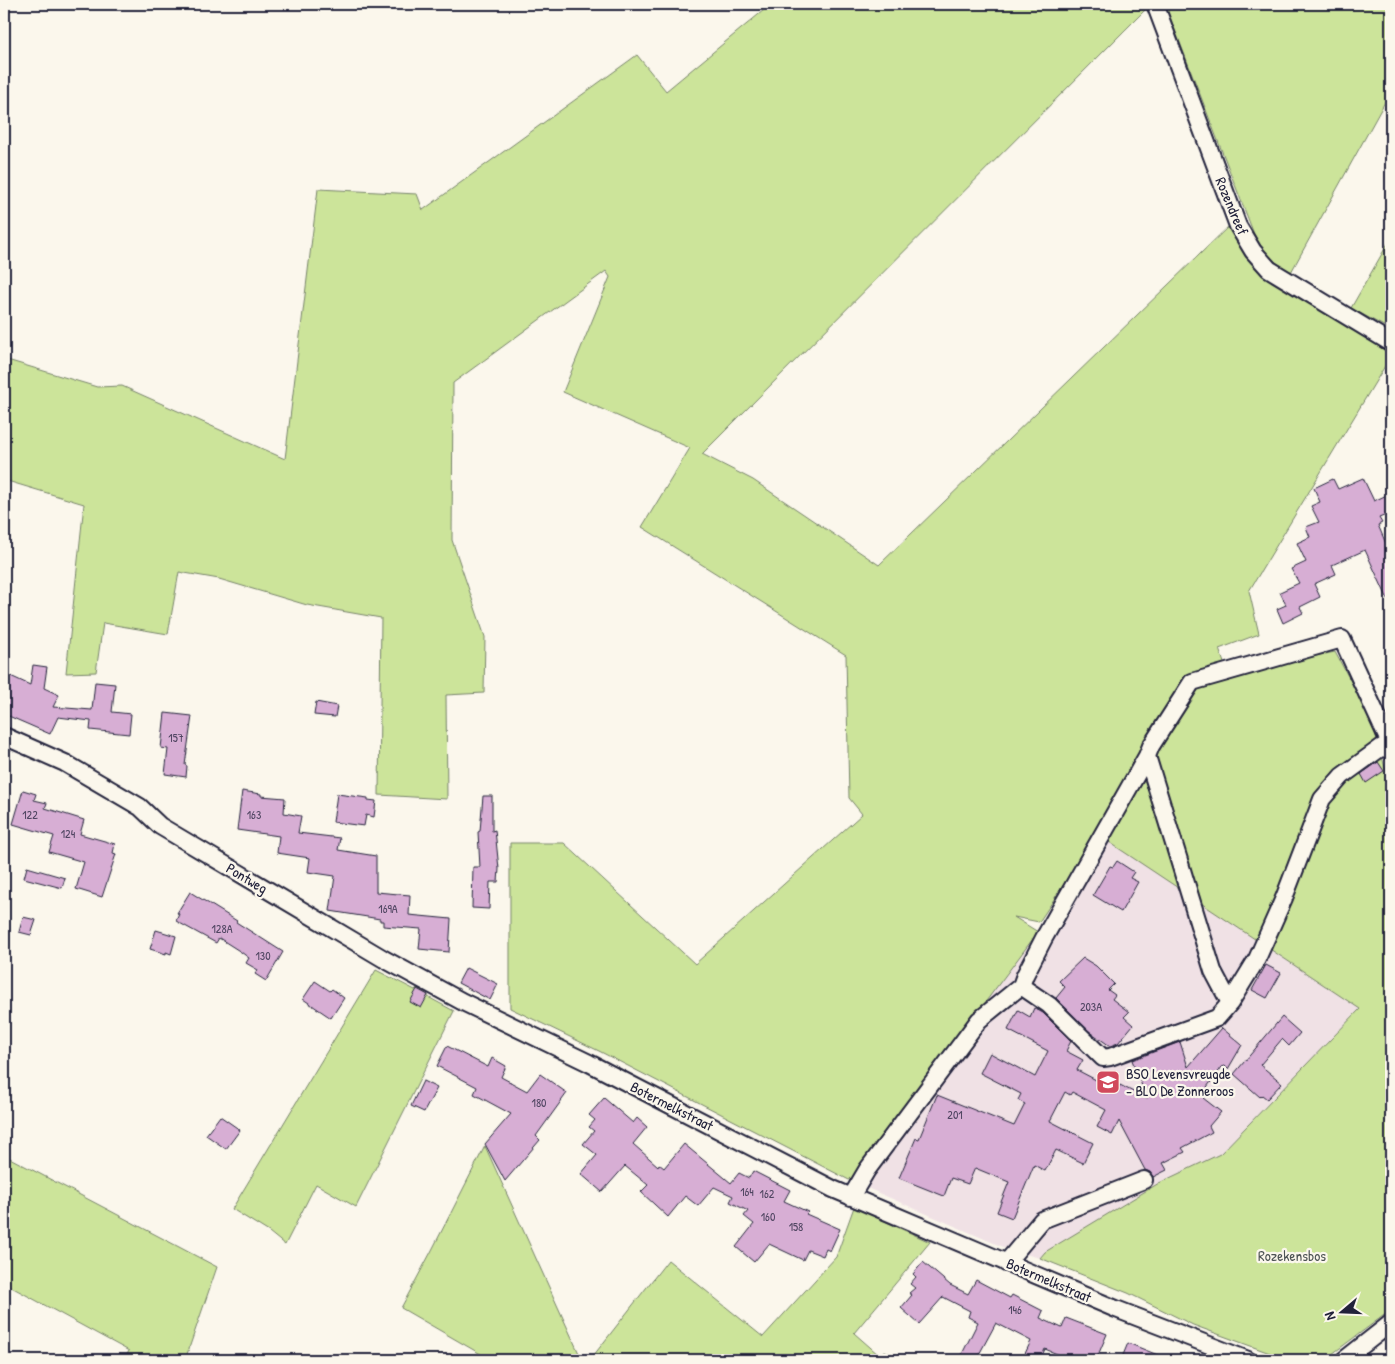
<svg xmlns="http://www.w3.org/2000/svg" width="1395" height="1364" font-family="'Patrick Hand',sans-serif">
  <style>
    .built { fill: #f0e1e5 }
    .green { fill: #cce49a; stroke: #77836a }
    .building { fill: #d7aed4; stroke: #22223b }
    .lines { fill: none; stroke-linecap: round; stroke-linejoin: round }
    .minor-casing { stroke: #22223b; stroke-width: 20 }
    .minor { stroke: #fbf7ec; stroke-width: 16 }
    .labels { text-anchor: middle; dominant-baseline: central; stroke-width: 4.5; stroke-linejoin: round; paint-order: stroke }
    .number-label { font-size: 12px; fill: #4f4561 }
    .street-label { font-size: 15px; fill: #22223b; stroke: #fbf7ec }
    .poi-label { font-size: 15px; fill: #22223b; stroke: #fbf7ec; text-anchor: start }
    .park-label { font-size: 15px; fill: #4c5253; stroke: #fbf7ec }
  </style>
  <rect width="100%" height="100%" fill="#fbf7ec"/>
  <filter id="ink" filterUnits="userSpaceOnUse"><feTurbulence type="fractalNoise" baseFrequency=".02" numOctaves="2"/><feDisplacementMap in="SourceGraphic" scale="10" xChannelSelector="R" yChannelSelector="G"/><feConvolveMatrix kernelMatrix="1 2 1 2 8 2 1 2 1" color-interpolation-filters="sRGB"/></filter>
  <g filter="url(#ink)">
    <path class="built" d="M1097,833L1361,1009L1220,1154L1040,1258L1010,1250L851,1181L1038,932Z"/>
    <path class="green" d="M774,4H1147L1148,7L702,454L753,480L879,565L1231,224L1265,273L1391,348V356L1249,591L1259,634L1219,649L1228,674L1335,652L1371,719L1391,788V1310L1324,1360H1289L1193,1325L1128,1293L1040,1258L1045,1252L1159,1183L1220,1154L1360,1009L1097,834L1039,922L1014,917L1038,932L851,1181L599,1051L510,1008V843H564L695,964L862,814L849,798L846,655L642,527L690,448L563,392L610,277L606,271L453,383L452,540L485,637L484,693L446,695L447,799L379,795L381,618L307,605L219,579L179,572L168,634L103,623L96,672L66,673L84,504L4,480V359L97,387L122,386L285,459L318,189L417,194L423,210L637,55L666,91L770,5Z
      M1165,4H1391V91L1290,274L1264,252L1254,234Z
      M1391,238V330L1351,308Z
      M376,970L415,990L417,988L428,995V997L454,1011L356,1207L316,1184L285,1245L269,1232L232,1209Z
      M485,1146L582,1360H491L401,1308L431,1252Z
      M4,1155L217,1267L185,1360H124L129,1351L4,1283Z
      M854,1207L930,1242L854,1333L879,1355L885,1351L900,1360H590L668,1260L763,1337L836,1257Z"/>
    <path class="building" d="M1363,478L1374,501L1391,493V513L1379,518L1382,523L1378,525L1391,555V606L1365,550L1332,565L1336,574L1314,584L1320,597L1300,607L1303,613L1283,623L1277,609L1286,605L1280,592L1299,583L1291,569L1306,562L1297,543L1310,537L1306,527L1319,522L1311,506L1320,502L1314,488L1333,479L1338,489Z
      M33,665L47,667L44,688L59,695L53,707L92,710L95,682L115,684L112,712L131,714L129,734L90,730L91,721L58,717L50,734L4,714V673L30,685Z
      M316,702L337,706L335,717L314,715Z
      M165,713L192,716L185,765L187,766L186,777L165,774L168,749L161,748Z
      M1378,762L1384,771L1366,783L1361,774Z
      M23,790L36,794L34,800L47,803L45,808L84,820L80,834L115,844L113,853L116,854L102,897L76,889L84,862L49,852L54,836L13,824Z
      M242,791L261,794V796L285,798L284,813L301,816L298,833L340,838L338,850L376,856V892L410,895L409,915L451,919L449,952L419,949L421,929L383,926V921H380V919L330,911L335,876L308,872L310,858L277,853L279,836L237,830Z
      M337,794L368,798V800L376,801L374,817L366,815L364,826L333,822Z
      M483,796H492V831L495,830L499,869L498,882H490L489,909L472,908L473,867H480L478,832L480,831Z
      M1117,861L1134,872L1130,878L1138,882L1121,912L1093,895L1110,866L1113,867Z
      M27,867L65,878L62,888L24,878Z
      M190,892L237,921L236,922L283,952L266,981L255,974L258,970L246,963L249,958L241,952L219,938L216,943L176,921L179,914L177,913Z
      M23,917L36,920L31,935L19,932Z
      M156,930L176,936L171,954L166,952V954L150,949Z
      M1083,958L1096,966L1114,984L1108,990L1115,995L1112,999L1129,1012L1124,1017L1133,1025L1118,1043L1110,1046L1089,1031L1056,998L1065,987L1059,981Z
      M1266,965L1281,973L1267,998L1252,990Z
      M466,968L498,984L490,1000L458,983Z
      M315,981L330,991L332,989L344,998L331,1018L303,999Z
      M417,989L428,995L421,1008L410,1002Z
      M1034,1008L1043,1013L1071,1041L1066,1051L1083,1060L1077,1070L1117,1091L1120,1085L1147,1099L1132,1060L1180,1042L1188,1067L1222,1028L1242,1045L1228,1069L1225,1066L1222,1067L1207,1087L1210,1090L1203,1098L1221,1112L1209,1126L1212,1132L1182,1148L1185,1152L1163,1163L1167,1170L1153,1177L1150,1172L1145,1170L1119,1121L1112,1135L1097,1127L1106,1110L1072,1092L1070,1095L1065,1092L1050,1121L1093,1143L1083,1163L1056,1150L1045,1171L1034,1165L1012,1218L997,1212L1009,1182L975,1168L968,1184L951,1178L944,1196L899,1178L916,1138L919,1139L937,1095L1014,1126L1025,1104L1018,1100L1021,1094L980,1073L990,1053L1035,1077L1048,1051L1008,1030L1018,1010L1030,1017Z
      M1282,1017L1300,1033L1289,1046L1282,1039L1260,1065L1282,1083L1267,1099L1262,1095L1260,1097L1234,1074Z
      M447,1046L488,1067L492,1058L506,1066L501,1077L527,1091L540,1074L567,1093L536,1136L540,1140L505,1181L485,1144L511,1114L474,1094L477,1087L437,1066Z
      M423,1081L437,1088L424,1112L411,1106Z
      M604,1098L633,1123L637,1118L647,1127L633,1144L658,1166L659,1164L664,1168L684,1144L731,1183L739,1173L749,1178L753,1171L790,1190L784,1201L808,1212L806,1214L840,1229L830,1251L826,1249L823,1256L808,1250L803,1260L769,1244L754,1262L736,1247L754,1224L744,1216L748,1211L730,1202L733,1196L714,1187L698,1206L685,1196L668,1217L641,1192L648,1185L625,1166L602,1192L581,1174L597,1155L583,1144L594,1131L589,1127L595,1120L589,1115Z
      M220,1116L240,1130L226,1149L206,1135Z
      M923,1262L950,1285L968,1294L976,1280L1010,1298L1012,1295L1043,1311L1040,1318L1062,1328L1066,1318L1107,1334L1096,1360H1072L1045,1349L1040,1360H1022L1031,1341L996,1323L976,1360H959L978,1322L968,1317L970,1311L943,1297L919,1324L901,1308L912,1295L909,1293L915,1288L910,1284L916,1277L913,1274Z
      M1128,1343L1170,1360H1121Z"/>
    <g class="lines">
      <g class="minor-casing">
        <path id="minor" d="M1155,4L1238,226L1253,251L1269,269L1391,343
          M4,736L65,763L140,807L160,826L384,959L463,1002L589,1063L833,1189L1116,1309L1248,1360
          M1147,756L1213,971L1230,1003
          M1021,986L1049,1005L1103,1058L1110,1057L1217,1018L1230,1003L1257,959L1284,898L1322,799L1342,776L1382,747L1391,751
          M851,1197L867,1170L979,1020L1021,986L1025,975L1044,938L1147,756L1151,746L1192,682L1342,639L1391,746
          M1006,1263L1042,1220L1144,1180
          M1344,1360L1391,1323"/>
      </g>
      <use href="#minor" class="minor"/>
    </g>
  </g>
  <defs>
    <g id="school-square" transform="scale(1.25)"><rect x="-9" y="-9" width="18" height="18" rx="4" fill="#d1495b" stroke="#fbf7ec"/><path d="M0-5L7-2L0 1L-7-2ZM-4 1L0 2.5L4 1V4Q0 6-4 4Z" fill="#fff"/></g>
  </defs>
  <g fill-rule="evenodd">
    <use href="#school-square" x="1108" y="1082"/>
  </g>
  <g class="labels">
    <g class="number-label">
      <text x="176" y="737">157</text>
      <text x="30" y="814">122</text>
      <text x="254" y="814">163</text>
      <text x="68" y="833">124</text>
      <text x="388" y="908">169A</text>
      <text x="222" y="928">128A</text>
      <text x="263" y="955">130</text>
      <text x="1091" y="1006">203A</text>
      <text x="539" y="1102">180</text>
      <text x="955" y="1114">201</text>
      <text x="747" y="1191">164</text>
      <text x="767" y="1193">162</text>
      <text x="768" y="1216">160</text>
      <text x="796" y="1226">158</text>
      <text x="1015" y="1309">146</text>
    </g>
    <g class="street-label">
      <text transform="translate(1232 206) rotate(67)">Rozendreef</text>
      <text transform="translate(247 878) rotate(31)">Pontweg</text>
      <text transform="translate(672 1106) rotate(27)">Botermelkstraat</text>
      <text transform="translate(1049 1280) rotate(23)">Botermelkstraat</text>
    </g>
    <g class="poi-label">
      <text x="1126" y="1073">BSO Levensvreugde<tspan x="1126" dy="17">- BLO De Zonneroos</tspan></text>
    </g>
    <g class="park-label">
      <text x="1292" y="1255">Rozekensbos</text>
    </g>
  </g>
  <rect width="1395" height="1364" fill="none" stroke="#fbf7ec" stroke-width="20"/>
  <rect x="10" y="10" width="1375" height="1344" fill="none" stroke="#22223b" stroke-width="2" filter="url(#ink)"/>
  <g transform="translate(1342 1312) rotate(251)" stroke="#fbf7ec" stroke-width="4" paint-order="stroke">
  <path d="M0-4L9 19L0 12L-9 19Z" fill="#22223b"/>
  <text y="-8" font-size="14" font-weight="bold" text-anchor="middle" fill="#22223b">N</text>
  </g>
</svg>
